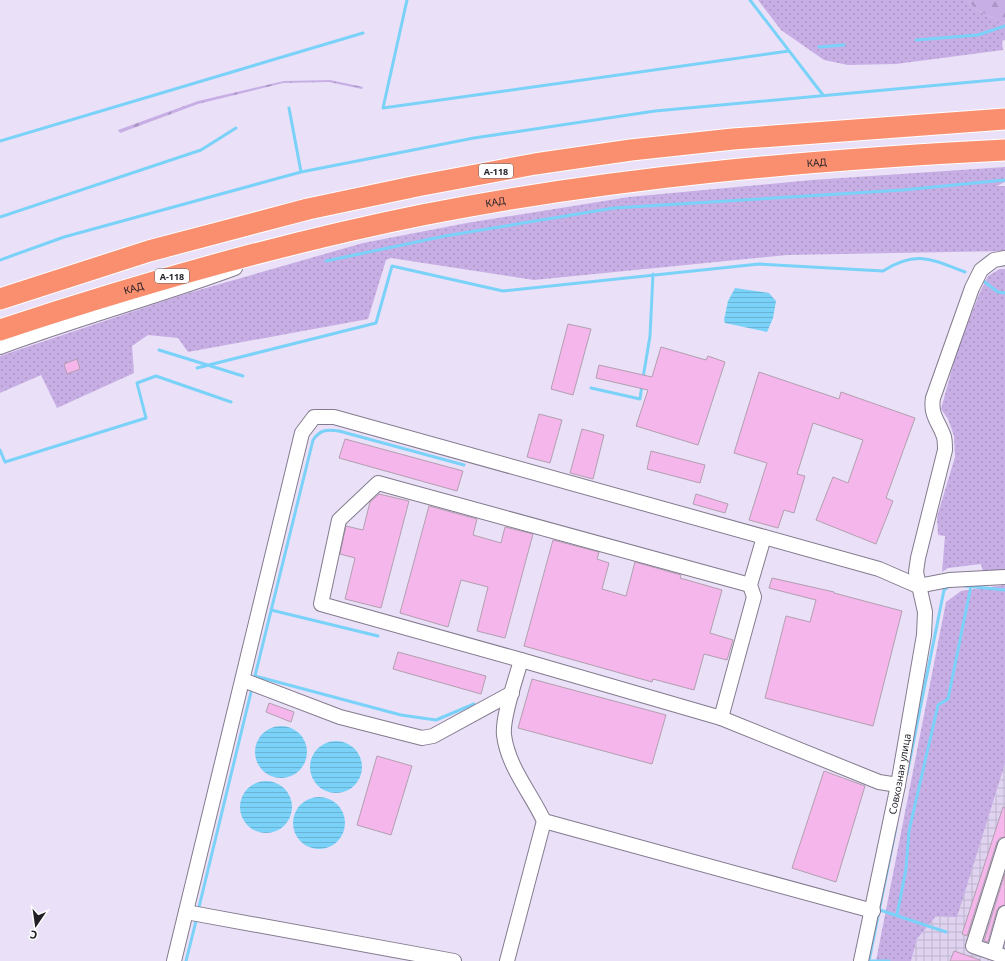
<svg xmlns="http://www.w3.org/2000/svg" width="1005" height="961" font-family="'Noto Sans',sans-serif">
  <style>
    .industrial { fill: url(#industrial-grid) }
    .grass { fill: url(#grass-dots) }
    .forest { fill: url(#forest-firs) }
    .water { fill: url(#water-rules) }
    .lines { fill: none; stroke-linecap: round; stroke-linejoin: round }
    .stream { stroke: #7ad2f9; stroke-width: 3 }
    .building { fill: #f5b6ec; stroke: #b29faf }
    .minor-casing { stroke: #847b8f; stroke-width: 16 }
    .highway-casing { stroke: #fff; stroke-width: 23 }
    .minor { stroke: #fff; stroke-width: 14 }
    .highway { stroke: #fa8f70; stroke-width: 21 }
    .labels { text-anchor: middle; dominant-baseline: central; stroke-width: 3; stroke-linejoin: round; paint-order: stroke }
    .shield { fill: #fff; stroke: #646267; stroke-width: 1 }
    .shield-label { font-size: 9px; font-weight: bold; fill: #211e26 }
    .street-label { font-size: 10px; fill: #211e26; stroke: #fff }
  </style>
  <defs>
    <pattern id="industrial-grid" width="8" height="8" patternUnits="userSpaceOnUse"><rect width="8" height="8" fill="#dfd3f0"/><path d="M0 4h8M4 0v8" fill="none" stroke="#bfb5ce"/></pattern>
    <pattern id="grass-dots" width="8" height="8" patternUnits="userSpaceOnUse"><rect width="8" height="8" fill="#c7aee5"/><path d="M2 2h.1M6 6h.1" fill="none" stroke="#ab95c4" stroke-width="1.8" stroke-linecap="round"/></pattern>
    <pattern id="forest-firs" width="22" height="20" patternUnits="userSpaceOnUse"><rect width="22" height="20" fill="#c7aee5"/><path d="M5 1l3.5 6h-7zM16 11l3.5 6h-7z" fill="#ab95c4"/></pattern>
    <pattern id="water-rules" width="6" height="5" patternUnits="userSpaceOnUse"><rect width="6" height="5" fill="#7ad2f9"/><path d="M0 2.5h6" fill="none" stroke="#69b4d5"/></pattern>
  </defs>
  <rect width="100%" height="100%" fill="#eae0f7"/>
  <path class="industrial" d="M1005,764V961H911L917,939L936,916L994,801Z"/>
  <path class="grass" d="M758,0H967L977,10L1005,24V40L1002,41L1003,50L896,64L848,65L824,60L781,30Z
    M1005,167V182L997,186H1005V251L787,255L534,280L391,258L386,260L368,319L188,352L178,338L148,335L132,346L134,373L57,408L41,375L0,393V356L185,294L363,243L467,223L629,197L812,180Z
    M1000,269H1005V572H983L981,564L948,568L942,572L945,536L938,535L937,517L955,457L954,436L948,419L941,409L957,351L980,292L988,276Z
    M1005,585V764L957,917L936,916L917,939L911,961H876L946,602L961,591Z"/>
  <path class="forest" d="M967,0H1005V24L977,10Z
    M330,80L363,87L362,89L329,82L283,83L198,104L120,133L118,130L198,101L284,81Z"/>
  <path class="water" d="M735,288L769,293L776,301L773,318L767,332L725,323L724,320L728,301Z
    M255 752a26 26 0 1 1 52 0a26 26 0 1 1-52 0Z
    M310 767a26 26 0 1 1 52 0a26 26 0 1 1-52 0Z
    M240 807a26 26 0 1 1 52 0a26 26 0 1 1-52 0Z
    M293 823a26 26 0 1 1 52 0a26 26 0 1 1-52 0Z"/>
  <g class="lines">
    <path class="stream" d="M407,0L383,108L789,51
      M750,0L823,95
      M916,40L978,35L1005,26
      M819,47L844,45
      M289,108L301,172
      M0,141L363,33
      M0,217L201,150L236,128
      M0,260L64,237L301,172L474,138L655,111L1005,79
      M326,261L445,236L614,208L903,190L1005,180
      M982,280L998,292L1005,293
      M159,350L243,376
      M197,368L376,323L392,266L503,291L759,264L883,271C916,250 931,259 965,272
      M643,378L650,336L653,274
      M591,388L640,399L642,385
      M0,450L5,462L146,418L137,383L156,376L231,402
      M464,465L339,431C326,429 320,430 313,440L255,676L401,715L436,720L474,704
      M965,586L1005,590
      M271,610L378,636
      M907,774L944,590L949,586
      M199,907L251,692
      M880,910L946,932
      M897,915L906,869L909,831L938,705L948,699L971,586
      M186,961L196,921
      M889,961H869L896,827"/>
  </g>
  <path class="building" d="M568,324L591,329L573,395L551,389Z
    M661,347L706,360L708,356L725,362L698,445L636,426L648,390L596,378L599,365L652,377Z
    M77,359L80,369L67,374L64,364Z
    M759,372L839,399L841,392L915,418L886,498L893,501L876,544L816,520L833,477L848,483L863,440L813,423L797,474L805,476L794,513L784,510L778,528L749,520L767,463L734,453Z
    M539,414L562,420L550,463L527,457Z
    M582,429L604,435L593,479L570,473Z
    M345,439L463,471L457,491L339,458Z
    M651,451L705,465L700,483L647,469Z
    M379,494L409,501L381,608L345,599L355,558L340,554L346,526L363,530L370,502Z
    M696,494L728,504L725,513L693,504Z
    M429,506L477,519L473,535L501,543L505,527L533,534L505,638L477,631L488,587L461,580L448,627L400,613Z
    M553,540L599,552L597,559L609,563L602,589L626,596L635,562L681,575L680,578L722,590L710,633L733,640L727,660L704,654L694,690L653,679L652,682L524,646Z
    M772,578L834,592V593L902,611L873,726L765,698L786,616L810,622L816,600L769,588Z
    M398,652L486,676L481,694L393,669Z
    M532,679L666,715L652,764L518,728Z
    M269,703L294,712L291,722L266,712Z
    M377,756L412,766L391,835L357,825Z
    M824,771L865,786L836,882L792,868Z
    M1003,807L1005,808V837L1000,838L997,842L967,936L962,934Z
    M1005,873V905L999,907L997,910L988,942L984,941Z
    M954,951L980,960V961H950Z"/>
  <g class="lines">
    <g class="minor-casing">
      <g id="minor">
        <path d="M0,347C77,318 157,297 235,268"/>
        <path d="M764,537L750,585L754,597L721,718L521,660C516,679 502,717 504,735C508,767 531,793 544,821L873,911"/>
        <path d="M521,660L321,604L339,520L378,483L750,585"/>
        <path d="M243,680L340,717L422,738L433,736L512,693"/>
        <path d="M721,718L879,782L898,785"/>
        <path d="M1005,845L973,946L1005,957"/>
        <path d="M186,912L454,961"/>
        <path d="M994,952L1005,913"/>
        <path d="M174,961L302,433L314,417H334L879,569L918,586L949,580L1005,577"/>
        <path d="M507,961L544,821"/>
        <path id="s1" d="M861,961L898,785L924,635L925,612L916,572L918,558L945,450C945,446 945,441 944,437C939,422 930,415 933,398L972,288L981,270L994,260L1005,258"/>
      </g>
    </g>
    <g class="highway-casing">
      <g id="highway">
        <path d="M0,299L149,251L308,209L417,186L535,164L631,150L733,139L1005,119"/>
        <path id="s2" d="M0,330C139,284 279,244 422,215C614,177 810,160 1005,150"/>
      </g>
    </g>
    <use href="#minor" class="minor"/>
    <use href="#highway" class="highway"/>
  </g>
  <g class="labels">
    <g class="shield">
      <rect x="479" y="164" width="34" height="14" rx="3"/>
      <rect x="155" y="269" width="34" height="14" rx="3"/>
    </g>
    <g class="shield-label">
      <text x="496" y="171">А-118</text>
      <text x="172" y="276">А-118</text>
    </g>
    <g class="street-label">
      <text stroke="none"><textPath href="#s2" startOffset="836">КАД</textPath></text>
      <text stroke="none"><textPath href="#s2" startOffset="512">КАД</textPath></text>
      <text stroke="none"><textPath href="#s2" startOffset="140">КАД</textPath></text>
      <text stroke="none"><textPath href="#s1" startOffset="191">Совхозная улица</textPath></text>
    </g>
  </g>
  <g transform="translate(36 925) rotate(193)" stroke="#ffffff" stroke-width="3" paint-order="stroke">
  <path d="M0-3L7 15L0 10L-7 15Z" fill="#211e26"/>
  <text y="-6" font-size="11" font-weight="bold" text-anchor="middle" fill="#211e26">С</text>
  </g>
</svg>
